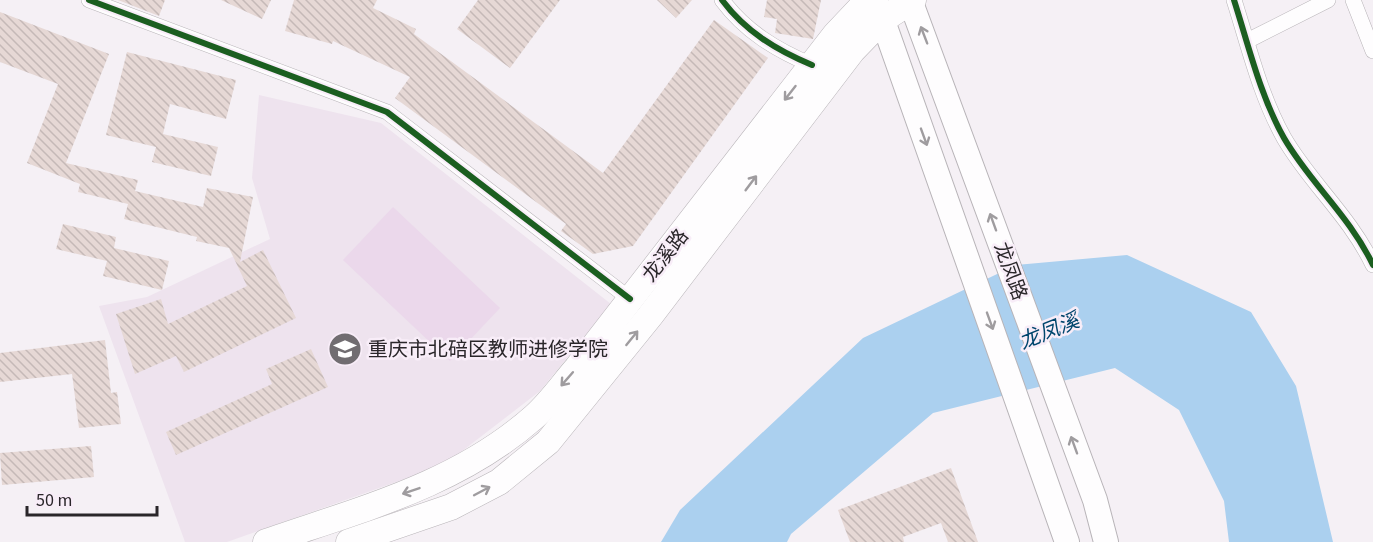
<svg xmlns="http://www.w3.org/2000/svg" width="1373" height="542" viewBox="0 0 1373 542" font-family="'Source Sans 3','Noto Sans SC',sans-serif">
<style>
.built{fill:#eee3ee}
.green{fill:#ebd8eb}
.water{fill:#abd0ef}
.building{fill:url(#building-back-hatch)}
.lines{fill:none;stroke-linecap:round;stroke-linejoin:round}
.minor-casing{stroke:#b8b4b8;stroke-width:16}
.primary-casing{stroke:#b8b4b8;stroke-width:26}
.trunk-casing{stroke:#b8b4b8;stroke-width:27}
.minor{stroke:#fefdfe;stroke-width:15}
.primary{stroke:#fefdfe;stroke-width:24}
.trunk{stroke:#fefdfe;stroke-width:26}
.cycleway-casing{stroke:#f8edf8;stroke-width:10}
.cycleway{stroke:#1b5e20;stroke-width:6}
.oneway{stroke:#9f9c9f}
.labels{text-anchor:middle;stroke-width:5;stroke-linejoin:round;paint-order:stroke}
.street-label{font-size:20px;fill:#2a262a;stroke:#f8edf8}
.poi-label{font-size:20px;fill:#2a262a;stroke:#f8edf8;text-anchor:start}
.water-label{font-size:21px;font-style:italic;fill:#00466d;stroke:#f8edf8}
</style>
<defs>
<pattern id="building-back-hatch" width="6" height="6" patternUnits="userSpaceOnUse" patternTransform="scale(1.5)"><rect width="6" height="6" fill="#e6d8d5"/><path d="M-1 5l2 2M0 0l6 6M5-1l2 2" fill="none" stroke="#c5b9b7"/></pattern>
</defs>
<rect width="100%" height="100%" fill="#f5f0f5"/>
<!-- built -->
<polygon class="built" points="259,95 381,123 611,304 540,391 444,465 227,542 185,542 99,306 147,297 270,239 252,178"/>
<!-- green -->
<polygon class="green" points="393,207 500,308 450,361 343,260"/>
<!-- water -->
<polygon class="water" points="1127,255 1251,312 1296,386 1333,542 1229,542 1224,501 1179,410 1115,368 933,413 791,534 787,542 661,542 680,510 863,338 1016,265"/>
<!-- building -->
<g class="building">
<polygon points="118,0 165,0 159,16"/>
<polygon points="221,0 271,0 262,19"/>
<polygon points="294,0 377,0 373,8 416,29 414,34 603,173 714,20 768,58 633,246 593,254 561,231 566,224 395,98 410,77 333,41 332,44 285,31"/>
<polygon points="478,0 560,0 510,68 457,29"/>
<polygon points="657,0 692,0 676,18"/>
<polygon points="767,0 821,0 813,39 775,33 777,19 764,17"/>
<polygon points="0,12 109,54 66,163 138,180 135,191 203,207 207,188 253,197 240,262 263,250 296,318 184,372 176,356 135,374 116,314 161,299 168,324 247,286 229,248 196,241 197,237 124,219 128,204 78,192 80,184 27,163 58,84 0,62"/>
<polygon points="127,52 236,80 226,119 170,104 163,134 218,147 211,176 152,162 156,147 106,135"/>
<polygon points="63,224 116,237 114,248 169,261 162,290 103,276 107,261 56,249"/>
<polygon points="105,340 111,393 117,392 121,424 79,428 72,374 0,382 0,353"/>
<polygon points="311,349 328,387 176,455 166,432 272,384 266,369"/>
<polygon points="91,446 94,477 2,485 0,453"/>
<polygon points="951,468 978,542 948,542 941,523 903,537 904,542 850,542 838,510"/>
</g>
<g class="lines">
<defs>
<g id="minor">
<polyline points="89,0 387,112 630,299"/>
<path d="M722,0C745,31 776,50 812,65"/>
<path d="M1234,0C1249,47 1260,95 1284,138C1310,183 1349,215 1373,265"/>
<polyline points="1353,0 1373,51"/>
<polyline points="1247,41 1328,0"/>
</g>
<g id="primary">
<polyline points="910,0 1095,500 1106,542"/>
<polyline points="877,4 1067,542"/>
</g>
<g id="trunk">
<path d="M266,542C361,509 457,485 534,417C550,403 563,384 577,368L835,35L868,0"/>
<polyline points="349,542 451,507 499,482 548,442 650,316 852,51 882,20 913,0"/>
</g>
</defs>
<!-- minor casing -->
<use href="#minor" class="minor-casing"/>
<!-- primary casing -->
<use href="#primary" class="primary-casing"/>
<!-- trunk casing -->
<use href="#trunk" class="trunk-casing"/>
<!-- minor -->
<use href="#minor" class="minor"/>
<!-- primary -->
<use href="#primary" class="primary"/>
<!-- trunk -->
<use href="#trunk" class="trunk"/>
<defs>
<g id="cycleway">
<polyline points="89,0 387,112 630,299"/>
<path d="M722,0C745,31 776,50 812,65"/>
<path d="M1234,0C1249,47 1260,95 1284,138C1310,183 1349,215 1373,265"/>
</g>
</defs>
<!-- cycleway casing -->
<use href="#cycleway" class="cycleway-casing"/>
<!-- cycleway -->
<use href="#cycleway" class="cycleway"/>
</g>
<!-- one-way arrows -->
<defs><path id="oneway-shaft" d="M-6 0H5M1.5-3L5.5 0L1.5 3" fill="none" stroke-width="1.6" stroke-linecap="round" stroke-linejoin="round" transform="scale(1.5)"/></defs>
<g class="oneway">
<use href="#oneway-shaft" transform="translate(924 35) rotate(-111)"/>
<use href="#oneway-shaft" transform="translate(790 93) rotate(128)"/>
<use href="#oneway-shaft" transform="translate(924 137) rotate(70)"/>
<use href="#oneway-shaft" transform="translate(751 183) rotate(-53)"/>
<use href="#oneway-shaft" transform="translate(993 222) rotate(-110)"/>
<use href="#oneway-shaft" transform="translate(990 321) rotate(70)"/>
<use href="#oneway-shaft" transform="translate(632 338) rotate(-51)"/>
<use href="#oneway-shaft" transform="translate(567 379) rotate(131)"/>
<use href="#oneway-shaft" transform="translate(1074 445) rotate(-110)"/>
<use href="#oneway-shaft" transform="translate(411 491) rotate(161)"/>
<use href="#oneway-shaft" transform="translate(482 491) rotate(-28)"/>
</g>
<!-- icons -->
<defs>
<symbol id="university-disc" viewBox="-11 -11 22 22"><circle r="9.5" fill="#716d71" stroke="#f8edf8"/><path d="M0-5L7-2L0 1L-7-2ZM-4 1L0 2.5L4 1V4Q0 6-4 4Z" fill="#fff"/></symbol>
</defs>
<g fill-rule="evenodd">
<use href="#university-disc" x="326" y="330" width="38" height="38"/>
</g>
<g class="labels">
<!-- street labels -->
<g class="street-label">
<text transform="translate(665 255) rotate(-52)" y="7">龙溪路</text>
<text transform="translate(1011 271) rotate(70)" y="7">龙凤路</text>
</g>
<!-- poi labels -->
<g class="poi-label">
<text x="368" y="356">重庆市北碚区教师进修学院</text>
</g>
<!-- water labels -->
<g class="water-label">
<text transform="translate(1049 331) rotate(-22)" y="7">龙凤溪</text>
</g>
</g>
<!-- scale -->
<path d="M27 506v9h130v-9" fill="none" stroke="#2a262a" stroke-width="3"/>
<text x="36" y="506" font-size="18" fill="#2a262a" stroke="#f8edf8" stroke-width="4.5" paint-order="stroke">50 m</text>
</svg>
